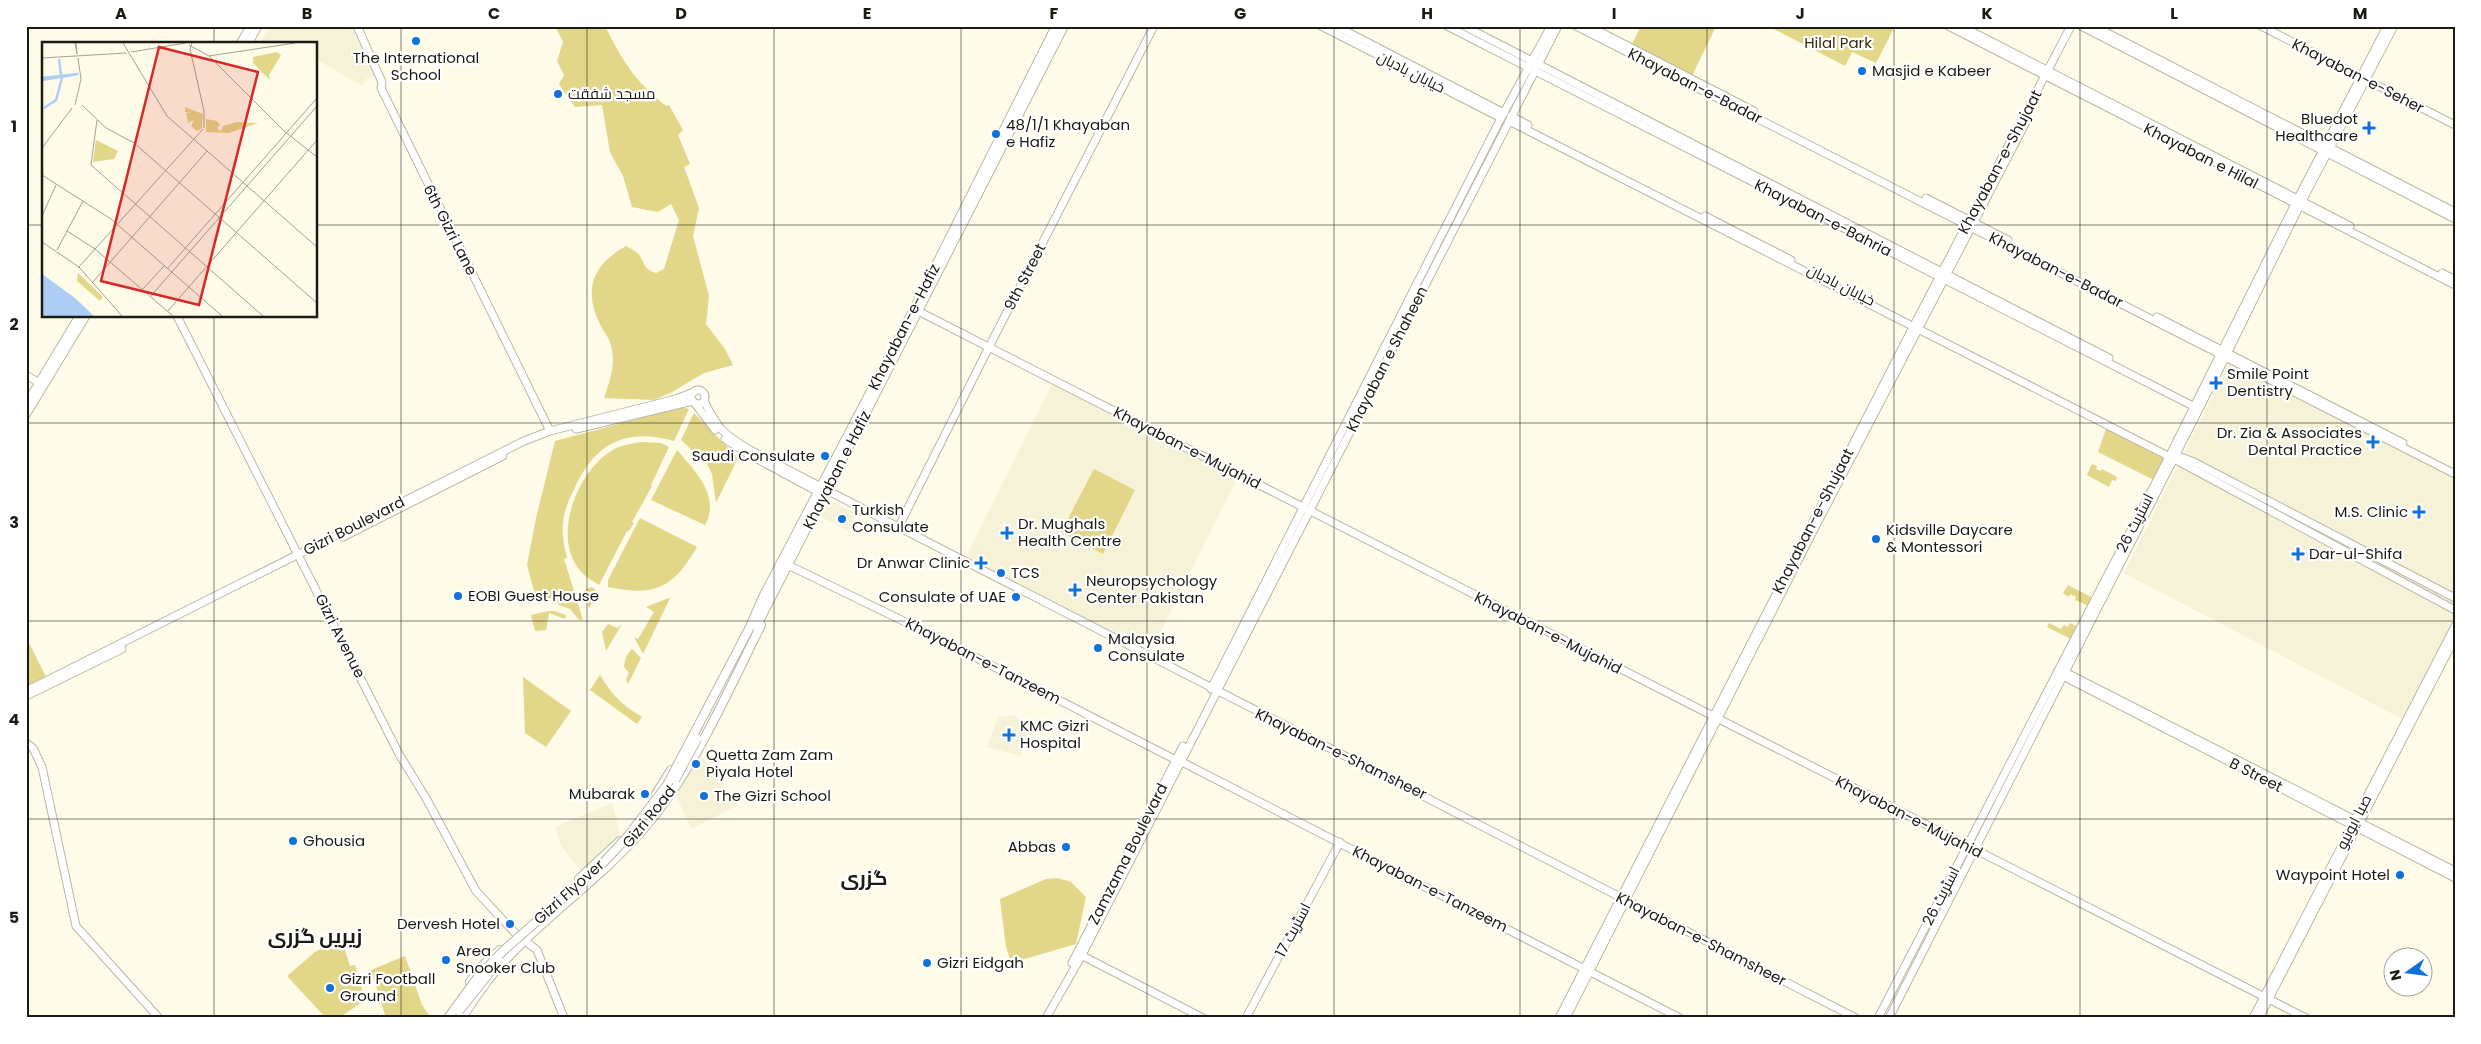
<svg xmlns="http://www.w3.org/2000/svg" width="2481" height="1044" viewBox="0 0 2481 1044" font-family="Poppins,Cairo,sans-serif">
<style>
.built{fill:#f5f2d7}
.green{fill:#e2d689}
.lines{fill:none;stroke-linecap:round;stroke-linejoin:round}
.secondary-casing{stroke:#bab7a5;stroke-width:9}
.primary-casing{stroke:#bab7a5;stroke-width:10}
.secondary{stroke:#fff;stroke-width:7}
.primary{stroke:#fff;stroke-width:8}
.primary-bridge-casing{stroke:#bab7a5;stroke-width:10;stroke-linecap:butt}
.primary-bridge{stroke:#fff;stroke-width:8}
.grid{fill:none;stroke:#1b1a13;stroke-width:1;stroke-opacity:0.55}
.poi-dot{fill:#0f71d9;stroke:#fff;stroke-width:2}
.labels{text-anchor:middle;stroke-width:4.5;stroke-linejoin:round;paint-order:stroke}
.park-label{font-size:15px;fill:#342e07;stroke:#fff}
.poi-label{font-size:15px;fill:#1b1a13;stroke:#fff;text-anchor:start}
.street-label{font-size:15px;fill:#1b1a13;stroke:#fff}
.district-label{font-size:20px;font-weight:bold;fill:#1b1a13;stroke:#fff}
.inset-river{fill:none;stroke:#aecdf5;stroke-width:2.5}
.inset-road{fill:none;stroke:#a3a193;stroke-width:1}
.view{fill:#d62828;fill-opacity:0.15;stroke:#d62828;stroke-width:2.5}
.inset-edge{fill:none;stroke:#1b1a13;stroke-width:2.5}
.neatline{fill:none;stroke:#1b1a13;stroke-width:2}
.grid-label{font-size:16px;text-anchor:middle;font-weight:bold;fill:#1b1a13}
</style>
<rect width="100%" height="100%" fill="#fefbe8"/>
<!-- built -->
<g class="built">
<polygon points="270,26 353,26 377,75 367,78 362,86 316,59 316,44 259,44"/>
<polygon points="2229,363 2455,479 2455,618 2404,720 2124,573"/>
<polygon points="1054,380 1239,475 1149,655 964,561"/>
<polygon points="833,502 856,514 848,531 820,516 826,504"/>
<polygon points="1013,715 1029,724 1021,756 987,747 998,717"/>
<polygon points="696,749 738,805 691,829 673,788"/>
<polygon points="612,803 621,839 584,875 561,846 555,827"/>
</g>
<!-- green -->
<g class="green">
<path d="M555,26H605C623,62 634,80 666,106L669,105L683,130L678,135L690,164L684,167L699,208L693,236L709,296L706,324L725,349L733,365L704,373L672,392L654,400L604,398C610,380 616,365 611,346C610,338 602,330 599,322C583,287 594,264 626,246C631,249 638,252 640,256C646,266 644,269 656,273L664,269L679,220L671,204L658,212L632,207L623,176L610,152L602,105L575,107L559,84L564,75L557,61L563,42Z"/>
<polygon points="1641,26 1716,26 1692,76 1631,46"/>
<polygon points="1773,26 1895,26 1876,63 1852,52 1845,66 1772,28"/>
<path d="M682,407L689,409L674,441C627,428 597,442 576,485C562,513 559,527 567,558L564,559L583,620H579L570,609L559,605L553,597L548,600L534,591L527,565L536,518L555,441Z"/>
<polygon points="694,413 738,458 716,503 712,474 707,464 681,440"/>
<polygon points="2106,429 2166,460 2156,481 2098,452"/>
<path d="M641,442L661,443L669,447L651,485L652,486L632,522L634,523L629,531H627L599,585C590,579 582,575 576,565C554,530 579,471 611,451C620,445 631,444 641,442Z"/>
<path d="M677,450C695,471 721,496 705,525L651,500Z"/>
<polygon points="2092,464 2097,466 2096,469 2101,471 2102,469 2117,477 2116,481 2112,480 2109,487 2087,475"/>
<polygon points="1094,469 1135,490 1103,554 1061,532"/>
<path d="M640,518L697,547C673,588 655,597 608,587V580Z"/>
<polygon points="2068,585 2093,598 2089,606 2075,600 2076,597 2070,594 2069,597 2063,593"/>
<polygon points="592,587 598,592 589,608 584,594 586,589"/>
<polygon points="669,598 670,598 643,654 634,637 638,639 654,612 646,607"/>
<polygon points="548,611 555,611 566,615 565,619 549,613 546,630 535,631 531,615"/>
<polygon points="2049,623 2061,629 2064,625 2068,627 2070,623 2080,628 2073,640 2047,627"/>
<polygon points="608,624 617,628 622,624 606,651 602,632"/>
<polygon points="26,637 46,677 26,688"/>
<path d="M632,649L641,658L628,684L626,679L629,673L624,667C625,659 626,655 632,649Z"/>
<path d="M600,675C612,695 622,705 642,717L637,724L590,690Z"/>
<polygon points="523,677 571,711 546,747 525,733"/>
<polygon points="1058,878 1071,882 1086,897 1076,944 1011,963 1006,947 1000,899 1046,879"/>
<polygon points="341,938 350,966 355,965 365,1000 339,1018 326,1018 287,976 315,952"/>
<polygon points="405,956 422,1005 431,1018 386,1018 371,970"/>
</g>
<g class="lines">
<defs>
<g id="secondary">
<polyline points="357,26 382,82 381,88 550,431"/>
<polyline points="1321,26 1501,118"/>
<polyline points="1336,26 1504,113"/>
<polyline points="1447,26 2197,408"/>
<polyline points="1464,26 2109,358"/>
<polyline points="1576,26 2455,474"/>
<polyline points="1589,26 1754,111"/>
<polyline points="1948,26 2455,285"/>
<polyline points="1961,26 2350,226"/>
<polyline points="2081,26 2455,219"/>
<polyline points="2094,26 2455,212"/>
<polyline points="2261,26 2455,125"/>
<polyline points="240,44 250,26"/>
<polyline points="248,44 258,26"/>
<polyline points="1511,116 1528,125"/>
<polyline points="1509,121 2174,459 2455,610"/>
<polyline points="1926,198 2008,240"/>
<polyline points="1705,216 1791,260"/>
<polyline points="2442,273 2455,280"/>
<polyline points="914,309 2306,1018"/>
<polyline points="177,316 399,754 426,798 476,891 516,934 537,950 564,1018"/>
<polyline points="2157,317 2403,443"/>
<polyline points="26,375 41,384"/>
<circle cx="698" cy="397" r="7"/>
<path d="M704,401C719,430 722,433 750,450C1117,642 1487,828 1856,1018"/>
<polyline points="694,402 715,430"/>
<polyline points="26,404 79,316"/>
<polyline points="26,415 86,316"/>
<polyline points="576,429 693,401"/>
<polyline points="725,439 748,454 822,494"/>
<polyline points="2173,454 2194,462 2455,598"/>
<polyline points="898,528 989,347 1154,26"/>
<polyline points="343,537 503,456"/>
<polyline points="788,565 928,633 1176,760"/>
<polyline points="2061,670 2455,871"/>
<polyline points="2059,674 2455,878"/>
<polyline points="1211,689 1501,118 1551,26"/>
<polyline points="26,691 524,441 550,431 676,399 694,392"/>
<polyline points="26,696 122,649"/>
<polyline points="26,743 33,748 42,767 76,926 159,1018"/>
<polyline points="1180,761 1680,1018"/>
<polyline points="1079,954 1203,1018"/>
<polyline points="1072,963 1183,746"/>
<polyline points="1046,1018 1082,955 1558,26"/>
<polyline points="1246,1018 1340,842"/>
<polyline points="1559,1018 1913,327 2071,26"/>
<polyline points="1566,1018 1808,541 2026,122"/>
<polyline points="1878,1018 2171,453 2295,204 2387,26"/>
<polyline points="1889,1018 2225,358 2302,201 2394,26"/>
<polyline points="2253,1018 2455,626"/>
<polyline points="2259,1018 2455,638"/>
</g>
<g id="primary">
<polyline points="750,627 763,597 914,309 1056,26"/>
<polyline points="755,629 1064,26"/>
<polyline points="656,794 671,770"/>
<polyline points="579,879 620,841"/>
<polyline points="470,982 482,966 500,950"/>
<path d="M462,1018C470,1005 479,992 488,980C532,925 594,885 641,832C693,773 726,695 761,625"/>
</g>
</defs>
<!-- secondary casing -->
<use href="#secondary" class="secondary-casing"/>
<!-- primary casing -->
<use href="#primary" class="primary-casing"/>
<!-- secondary -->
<use href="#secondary" class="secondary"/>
<!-- primary -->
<use href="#primary" class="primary"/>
<defs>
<g id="primary-bridge">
<polyline points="675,780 697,739"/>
<polyline points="459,1011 499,961"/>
<polyline points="448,1018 478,977 503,951 604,862 628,836 667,785 750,627"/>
</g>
</defs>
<!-- primary-bridge casing -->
<use href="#primary-bridge" class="primary-bridge-casing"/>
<!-- primary-bridge -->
<use href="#primary-bridge" class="primary-bridge"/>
</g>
<!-- grid -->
<path class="grid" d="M214,26V44M401,26V1018M587,26V1018M774,26V1018M961,26V1018M1147,26V1018M1334,26V1018M1520,26V1018M1707,26V1018M1894,26V1018M2080,26V1018M2267,26V1018M26,225H44M316,225H2455M214,316V1018M26,423H2455M26,621H2455M26,819H2455"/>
<!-- markers -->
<g class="poi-dot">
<circle cx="416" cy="41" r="5"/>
<circle cx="1862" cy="71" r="5"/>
<circle cx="558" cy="94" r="5"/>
<path d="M2366.5 120.5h5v5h5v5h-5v5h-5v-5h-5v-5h5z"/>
<circle cx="996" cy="134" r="5"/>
<path d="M2213.5 375.5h5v5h5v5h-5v5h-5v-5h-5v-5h5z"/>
<path d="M2370.5 434.5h5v5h5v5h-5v5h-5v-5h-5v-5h5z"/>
<circle cx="825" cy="456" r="5"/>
<path d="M2416.5 504.5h5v5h5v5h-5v5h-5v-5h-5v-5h5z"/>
<circle cx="842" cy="519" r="5"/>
<path d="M1004.5 525.5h5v5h5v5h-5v5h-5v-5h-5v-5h5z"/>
<circle cx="1876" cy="539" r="5"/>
<path d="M2295.5 546.5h5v5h5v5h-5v5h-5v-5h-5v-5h5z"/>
<path d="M978.5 555.5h5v5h5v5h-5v5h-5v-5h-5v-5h5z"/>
<circle cx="1001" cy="573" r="5"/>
<path d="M1072.5 582.5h5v5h5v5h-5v5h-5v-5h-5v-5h5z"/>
<circle cx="458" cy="596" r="5"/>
<circle cx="1016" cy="597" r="5"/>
<circle cx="1098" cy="648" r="5"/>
<path d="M1006.5 727.5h5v5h5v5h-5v5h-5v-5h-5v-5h5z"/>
<circle cx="696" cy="764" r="5"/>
<circle cx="645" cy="794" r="5"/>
<circle cx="704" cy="796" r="5"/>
<circle cx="293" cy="841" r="5"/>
<circle cx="1066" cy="847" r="5"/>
<circle cx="2400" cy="875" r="5"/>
<circle cx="510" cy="924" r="5"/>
<circle cx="446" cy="960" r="5"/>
<circle cx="927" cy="963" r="5"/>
<circle cx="330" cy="988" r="5"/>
</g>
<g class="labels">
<!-- park labels -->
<g class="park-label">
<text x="1838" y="48">Hilal Park</text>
</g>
<!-- poi labels -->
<g class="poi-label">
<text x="416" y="63" text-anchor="middle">The International<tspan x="416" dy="17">School</tspan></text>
<text x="1872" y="76">Masjid e Kabeer</text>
<text x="568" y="99">مسجد شفقت</text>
<text x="2358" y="124" text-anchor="end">Bluedot<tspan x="2358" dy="17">Healthcare</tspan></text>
<text x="1006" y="130">48/1/1 Khayaban<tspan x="1006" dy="17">e Hafiz</tspan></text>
<text x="2227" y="379">Smile Point<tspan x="2227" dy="17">Dentistry</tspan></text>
<text x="2362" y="438" text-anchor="end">Dr. Zia &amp; Associates<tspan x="2362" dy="17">Dental Practice</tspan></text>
<text x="815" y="461" text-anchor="end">Saudi Consulate</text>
<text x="852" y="515">Turkish<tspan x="852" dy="17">Consulate</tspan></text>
<text x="2408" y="517" text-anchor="end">M.S. Clinic</text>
<text x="1018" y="529">Dr. Mughals<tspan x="1018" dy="17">Health Centre</tspan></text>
<text x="1886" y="535">Kidsville Daycare<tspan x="1886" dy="17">&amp; Montessori</tspan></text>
<text x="2309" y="559">Dar-ul-Shifa</text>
<text x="970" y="568" text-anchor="end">Dr Anwar Clinic</text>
<text x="1011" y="578">TCS</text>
<text x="1086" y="586">Neuropsychology<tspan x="1086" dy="17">Center Pakistan</tspan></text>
<text x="468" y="601">EOBI Guest House</text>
<text x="1006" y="602" text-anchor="end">Consulate of UAE</text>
<text x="1108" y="644">Malaysia<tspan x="1108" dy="17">Consulate</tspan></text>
<text x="1020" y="731">KMC Gizri<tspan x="1020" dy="17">Hospital</tspan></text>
<text x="706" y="760">Quetta Zam Zam<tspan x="706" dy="17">Piyala Hotel</tspan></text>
<text x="635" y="799" text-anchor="end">Mubarak</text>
<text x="714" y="801">The Gizri School</text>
<text x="303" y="846">Ghousia</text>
<text x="1056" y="852" text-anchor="end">Abbas</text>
<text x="2390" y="880" text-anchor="end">Waypoint Hotel</text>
<text x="500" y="929" text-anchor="end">Dervesh Hotel</text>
<text x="456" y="956">Area<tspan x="456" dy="17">Snooker Club</tspan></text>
<text x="937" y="968">Gizri Eidgah</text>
<text x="340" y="984">Gizri Football<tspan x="340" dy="17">Ground</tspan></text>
</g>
<!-- street labels -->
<g class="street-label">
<text transform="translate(1411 72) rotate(27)" y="5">خیابان بادبان</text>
<text transform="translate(2358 76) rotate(27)" y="5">Khayaban-e-Seher</text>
<text transform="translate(1695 86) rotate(27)" y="5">Khayaban-e-Badar</text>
<text transform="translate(2201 156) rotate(27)" y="5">Khayaban e Hilal</text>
<text transform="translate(2000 162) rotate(-62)" y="5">Khayaban-e-Shujaat</text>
<text transform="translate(1823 218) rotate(27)" y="5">Khayaban-e-Bahria</text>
<text transform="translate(450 230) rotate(63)" y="5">6th Gizri Lane</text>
<text transform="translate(2056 270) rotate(27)" y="5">Khayaban-e-Badar</text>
<text transform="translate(1025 277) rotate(-63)" y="5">9th Street</text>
<text transform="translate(1841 285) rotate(27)" y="5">خیابان بادبان</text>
<text transform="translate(904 327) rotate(-63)" y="5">Khayaban-e-Hafiz</text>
<text transform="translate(1387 359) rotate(-63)" y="5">Khayaban e Shaheen</text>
<text transform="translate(1187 448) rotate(27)" y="5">Khayaban-e-Mujahid</text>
<text transform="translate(837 470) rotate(-63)" y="5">Khayaban e Hafiz</text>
<text transform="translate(1813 521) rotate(-63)" y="5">Khayaban-e-Shujaat</text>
<text transform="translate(2135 523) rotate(-63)" y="5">اسٹریٹ 26</text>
<text transform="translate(354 526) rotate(-27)" y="5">Gizri Boulevard</text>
<text transform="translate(1548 633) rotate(27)" y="5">Khayaban-e-Mujahid</text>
<text transform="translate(340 636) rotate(63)" y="5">Gizri Avenue</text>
<text transform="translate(983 661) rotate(27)" y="5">Khayaban-e-Tanzeem</text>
<text transform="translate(1341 754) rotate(26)" y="5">Khayaban-e-Shamsheer</text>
<text transform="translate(2256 775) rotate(27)" y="5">B Street</text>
<text transform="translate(649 817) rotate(-51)" y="5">Gizri Road</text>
<text transform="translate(1909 817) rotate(27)" y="5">Khayaban-e-Mujahid</text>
<text transform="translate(2354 822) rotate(-63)" y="5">صبا ایونیو</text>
<text transform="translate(1128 854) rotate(-63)" y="5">Zamzama Boulevard</text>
<text transform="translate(1430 889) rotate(27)" y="5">Khayaban-e-Tanzeem</text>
<text transform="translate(569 892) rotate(-42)" y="5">Gizri Flyover</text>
<text transform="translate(1941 896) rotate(-63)" y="5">اسٹریٹ 26</text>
<text transform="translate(1293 930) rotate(-62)" y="5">اسٹریٹ 17</text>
<text transform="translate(1701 939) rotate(27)" y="5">Khayaban-e-Shamsheer</text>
</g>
<!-- district labels -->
<g class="district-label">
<text x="864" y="885">گزری</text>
<text x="315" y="943">زیریں گزری</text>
</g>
</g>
<!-- overview -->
<g transform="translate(42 42)">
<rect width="275" height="275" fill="#fefbe8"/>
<path d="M235,10L239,13L227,33L228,38L211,21V15ZM143,65L161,72L160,86L155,89L149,84L152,78L146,81L144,71L150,70H143ZM164,77L175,79L178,83L175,86L179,89L181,84L195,80L216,81L187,91L164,90ZM54,98L76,109L72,117L51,120ZM36,231L61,255L58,259L35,239Z" fill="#e2d689"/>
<path d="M0,232L33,256L52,274H0Z" fill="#aecdf5"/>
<path class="inset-river" d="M17,17L19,33M0,36L36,32L0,38M2,66L14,58L20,36"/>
<path class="inset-road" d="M33,1L35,12L34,1M81,1L125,74L275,205M150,1L148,7L162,69V86M147,3L167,14L242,89L275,115M89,10L144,1M167,14L253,1M0,16L84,11M33,63L39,37L36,16M40,63L64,86L92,101L275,261M55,78L49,123L221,274M0,106L30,66M0,133L69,177L180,274M0,174L14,143M177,176L275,64M25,189L53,207L131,274M0,200L37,225L80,274M15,208L41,159M36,226L161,87M125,227L275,56M50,241L165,109M100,248L122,224M108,255L177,176M125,270L275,98"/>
<path class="view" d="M117,5L216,30L157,263L59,239Z"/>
<rect width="275" height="275" class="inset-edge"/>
</g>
<!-- border -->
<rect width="2481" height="1044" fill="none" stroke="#ffffff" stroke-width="55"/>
<!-- north arrow -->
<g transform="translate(2408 972) rotate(256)"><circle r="24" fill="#ffffff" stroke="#a4a3a1"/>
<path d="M0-4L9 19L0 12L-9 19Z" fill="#0f71d9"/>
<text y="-8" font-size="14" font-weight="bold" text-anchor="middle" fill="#1b1a13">N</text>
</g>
<rect x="28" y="28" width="2426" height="988" class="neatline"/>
<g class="grid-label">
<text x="121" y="19">A</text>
<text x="307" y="19">B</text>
<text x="494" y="19">C</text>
<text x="681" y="19">D</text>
<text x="867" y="19">E</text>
<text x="1054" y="19">F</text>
<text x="1240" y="19">G</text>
<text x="1427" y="19">H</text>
<text x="1614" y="19">I</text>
<text x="1800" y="19">J</text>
<text x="1987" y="19">K</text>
<text x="2174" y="19">L</text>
<text x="2360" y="19">M</text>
<text x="14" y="132">1</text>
<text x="14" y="330">2</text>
<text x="14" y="528">3</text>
<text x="14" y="725">4</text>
<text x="14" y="923">5</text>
</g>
</svg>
